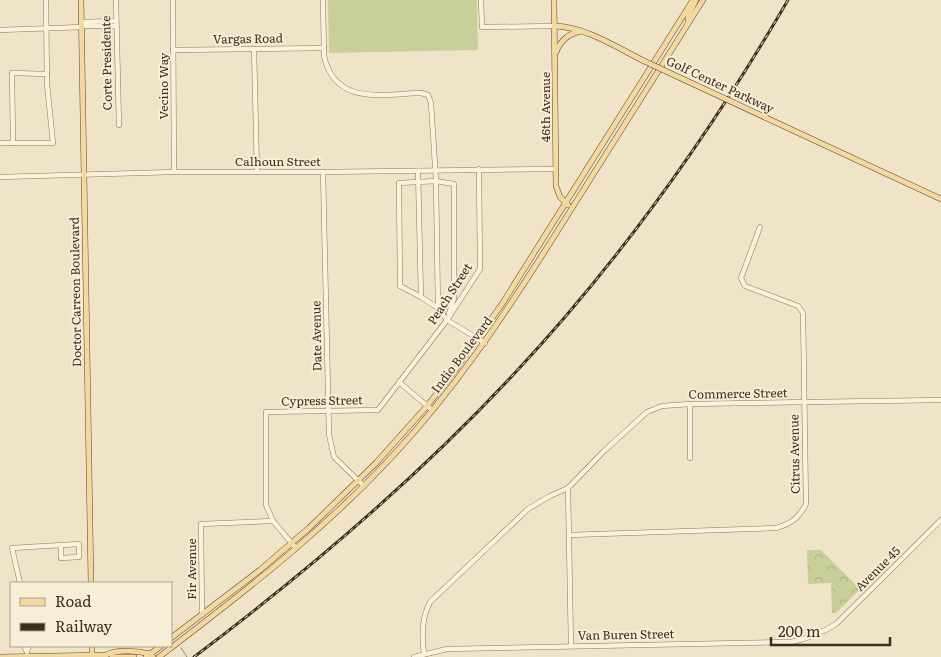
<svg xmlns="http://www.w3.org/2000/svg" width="941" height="657" viewBox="0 0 941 657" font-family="Literata,serif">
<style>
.grass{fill:#c9cf9b}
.forest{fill:url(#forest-crowns)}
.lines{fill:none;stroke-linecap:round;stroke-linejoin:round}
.stream{stroke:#6f938a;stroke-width:1}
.minor-casing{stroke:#8d765c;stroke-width:5.5}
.major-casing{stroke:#5b4430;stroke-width:6}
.minor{stroke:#faf1dc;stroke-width:4.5}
.major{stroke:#f3d9a0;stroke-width:5}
.rail-casing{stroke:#3d2e20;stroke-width:3}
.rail{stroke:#f7eed8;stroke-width:1;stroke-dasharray:4;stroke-linecap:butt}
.major-bridge-casing{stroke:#5b4430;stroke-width:6;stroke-linecap:butt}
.major-bridge{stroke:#f3d9a0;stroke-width:5}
.labels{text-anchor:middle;stroke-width:4;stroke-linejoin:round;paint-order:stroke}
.street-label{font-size:12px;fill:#3d2e20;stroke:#f7eed8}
</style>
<defs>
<pattern id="forest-crowns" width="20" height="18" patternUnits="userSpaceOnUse" patternTransform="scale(1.25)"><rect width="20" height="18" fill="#c9cf9b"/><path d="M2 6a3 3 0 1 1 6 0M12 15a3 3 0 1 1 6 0" fill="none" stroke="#aeb285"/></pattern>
</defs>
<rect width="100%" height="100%" fill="#f0e4c8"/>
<!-- grass -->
<polygon class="grass" points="328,0 477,0 478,50 329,53"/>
<!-- forest -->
<polygon class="forest" points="807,550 821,550 860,589 836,613 832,613 831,583 808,584"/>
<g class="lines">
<!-- stream -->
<polyline class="stream" points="181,648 187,657"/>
<defs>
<g id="minor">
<polyline points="116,0 119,125"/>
<polyline points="173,0 174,172"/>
<path d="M323,0L324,56C335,106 382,94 421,93L428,95L431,103L436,181L438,308"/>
<polyline points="481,0 482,27 555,26"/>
<polyline points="81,22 116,21"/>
<polyline points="81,26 116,26"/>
<polyline points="0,30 82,27"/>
<polyline points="254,49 257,172"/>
<polyline points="173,50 324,48"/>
<polyline points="0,143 53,143 47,84 46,0"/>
<polyline points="13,143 12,73 47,74"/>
<polyline points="418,171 421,297 438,308 447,320 485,343"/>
<polyline points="323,172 329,435 334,457 364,486"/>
<polyline points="0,177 174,172 323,172 556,169"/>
<polyline points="421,297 400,286 399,183 436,181 454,184 454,298 449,314"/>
<polyline points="399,382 432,410"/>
<polyline points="690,458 690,404"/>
<polyline points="568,488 571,646"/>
<path d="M569,535L776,528C792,523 798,519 806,504L803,313L798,306L745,286L741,278L760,227"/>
<polyline points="294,546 273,521 266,505 266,412 378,410 447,320 480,269 479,169"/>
<polyline points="20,583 12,548 79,544 79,557 61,558 61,545"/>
<polyline points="202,614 201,524 273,521"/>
<polyline points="24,646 27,652 29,646"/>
<path d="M424,654C422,635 421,620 430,602L528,509L550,496L568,488L604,451L647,412L662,406L690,404L941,400"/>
<path d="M414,657L447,649L791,642C807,639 822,633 836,624L941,520"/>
</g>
<g id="major">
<polyline points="81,0 91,583"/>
<polyline points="554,0 556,186 560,197 568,205"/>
<polyline points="688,23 688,16 696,0"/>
<path d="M555,26C586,27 616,47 644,61"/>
<path d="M556,52C561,40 568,34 581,31"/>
<polyline points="788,128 941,199"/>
<polyline points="171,638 260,570 309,528 376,463 427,406 455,370 502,304 693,0"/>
<polyline points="92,646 92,655"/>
<path d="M0,657L106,655C117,649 139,651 150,654L153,657"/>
<polyline points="112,657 134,657"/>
<polyline points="146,657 161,646"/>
<path d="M159,657C251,587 339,519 415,431C473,364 520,291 567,216C613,144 658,72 703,0"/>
</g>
</defs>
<!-- minor casing -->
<use href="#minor" class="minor-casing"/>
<!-- major casing -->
<use href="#major" class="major-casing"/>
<!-- minor -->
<use href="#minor" class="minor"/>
<!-- major -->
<use href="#major" class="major"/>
<defs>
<path id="rail" d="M194,657C308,571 416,479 513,375C619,262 710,134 788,0"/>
</defs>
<!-- rail casing -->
<use href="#rail" class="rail-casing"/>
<!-- rail -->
<use href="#rail" class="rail"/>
<defs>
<polyline id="major-bridge" points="644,61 788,128"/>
</defs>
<!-- major-bridge casing -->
<use href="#major-bridge" class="major-bridge-casing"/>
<!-- major-bridge -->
<use href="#major-bridge" class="major-bridge"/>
</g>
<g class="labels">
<!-- street labels -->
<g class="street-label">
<text transform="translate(248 39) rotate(-1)" y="4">Vargas Road</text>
<text transform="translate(107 63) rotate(-91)" y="4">Corte Presidente</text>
<text transform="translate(720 85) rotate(25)" y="4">Golf Center Parkway</text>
<text transform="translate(164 86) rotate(-90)" y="4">Vecino Way</text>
<text transform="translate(546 107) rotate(-90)" y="4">46th Avenue</text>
<text x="278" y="166">Calhoun Street</text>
<text transform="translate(76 292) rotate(-91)" y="4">Doctor Carreon Boulevard</text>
<text transform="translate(450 294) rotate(-57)" y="4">Peach Street</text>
<text transform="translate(317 336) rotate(-91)" y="4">Date Avenue</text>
<text transform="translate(462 355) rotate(-53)" y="4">Indio Boulevard</text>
<text transform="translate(738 394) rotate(-1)" y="4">Commerce Street</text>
<text transform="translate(322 401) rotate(-1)" y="4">Cypress Street</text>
<text transform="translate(795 454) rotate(-91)" y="4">Citrus Avenue</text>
<text transform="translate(192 569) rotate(-90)" y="4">Fir Avenue</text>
<text transform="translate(878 569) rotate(-45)" y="4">Avenue 45</text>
<text transform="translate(626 635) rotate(-1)" y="4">Van Buren Street</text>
</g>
</g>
<!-- legend -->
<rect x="10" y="582" width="162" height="65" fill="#f7eed8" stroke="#ada18e"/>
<rect x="20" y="598" width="25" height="8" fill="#f3d9a0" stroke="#ada18e"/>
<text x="55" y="607" font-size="15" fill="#3d2e20">Road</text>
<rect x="20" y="623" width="25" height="8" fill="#3d2e20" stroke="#ada18e"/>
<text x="55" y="632" font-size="15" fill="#3d2e20">Railway</text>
<!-- scale -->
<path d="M771 637v8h119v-8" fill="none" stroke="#3d2e20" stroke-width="2.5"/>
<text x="778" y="637" font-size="15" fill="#3d2e20" stroke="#f7eed8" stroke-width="4" paint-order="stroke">200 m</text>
</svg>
